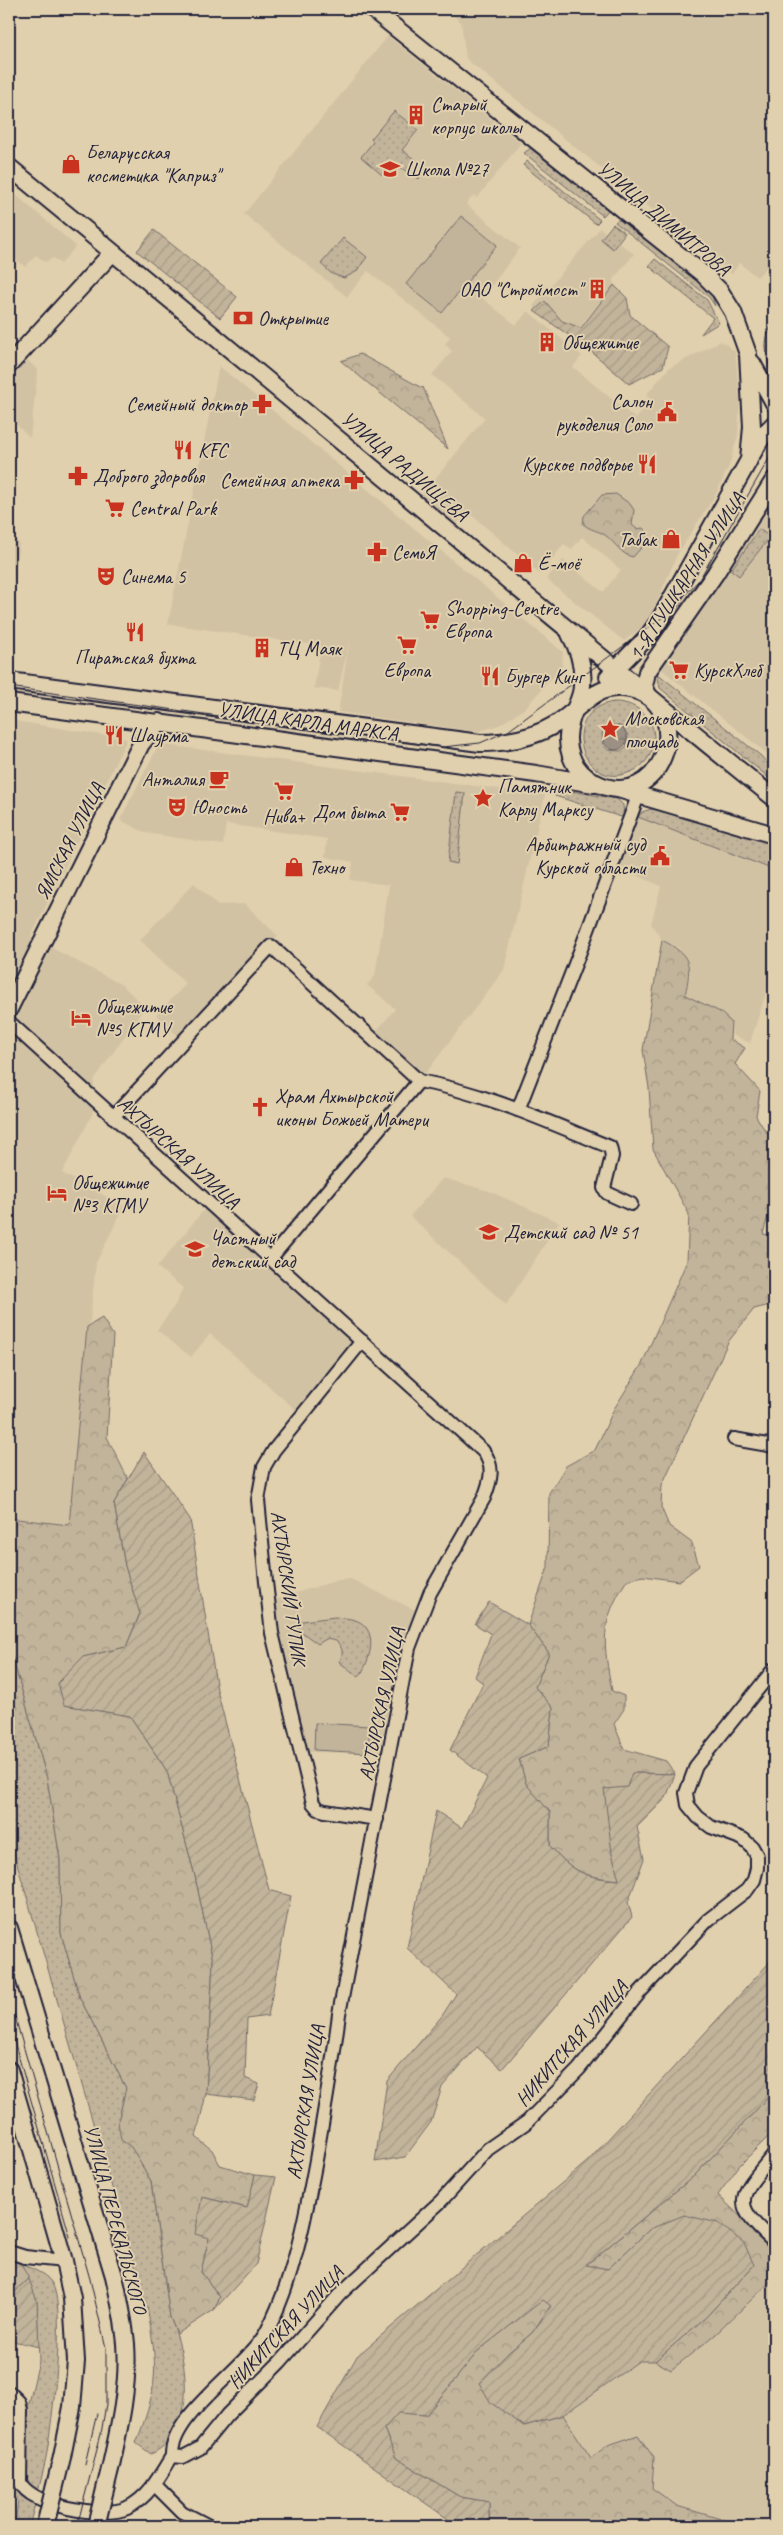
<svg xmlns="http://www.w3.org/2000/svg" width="783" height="2535" viewBox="0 0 783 2535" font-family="Caveat,sans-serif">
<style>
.built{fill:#d2c2a4}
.grass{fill:url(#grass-dots);stroke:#726b6a;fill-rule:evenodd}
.forest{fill:url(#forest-crowns);stroke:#726b6a}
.garden{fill:url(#garden-furrows);stroke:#726b6a}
.pitch{fill:#c2b49a;stroke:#726b6a}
.water{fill:url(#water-ripples);stroke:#6b6466}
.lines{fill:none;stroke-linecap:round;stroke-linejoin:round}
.minor-casing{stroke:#22223b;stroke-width:16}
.major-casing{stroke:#22223b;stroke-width:20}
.minor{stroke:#e1d0ad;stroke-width:12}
.major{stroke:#e1d0ad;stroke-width:16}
.tram{stroke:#22223b;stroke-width:1}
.major-bridge-casing{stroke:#22223b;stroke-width:20;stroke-linecap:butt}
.major-bridge{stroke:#e1d0ad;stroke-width:16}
.labels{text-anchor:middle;stroke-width:4;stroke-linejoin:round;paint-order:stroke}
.poi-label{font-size:20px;fill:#22223b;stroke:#e1d0ad;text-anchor:start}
.street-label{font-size:20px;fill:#22223b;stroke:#e1d0ad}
</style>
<defs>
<pattern id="grass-dots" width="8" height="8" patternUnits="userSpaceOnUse" patternTransform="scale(1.25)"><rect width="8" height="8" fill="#c2b49a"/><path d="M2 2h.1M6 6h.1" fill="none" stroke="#a69a86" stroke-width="1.8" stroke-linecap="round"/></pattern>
<pattern id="forest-crowns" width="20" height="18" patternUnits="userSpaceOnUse" patternTransform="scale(1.25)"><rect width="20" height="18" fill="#c2b49a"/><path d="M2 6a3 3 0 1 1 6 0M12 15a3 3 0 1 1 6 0" fill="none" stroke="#a69a86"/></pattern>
<pattern id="garden-furrows" width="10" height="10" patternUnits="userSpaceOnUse" patternTransform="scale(1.25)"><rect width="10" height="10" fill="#c2b49a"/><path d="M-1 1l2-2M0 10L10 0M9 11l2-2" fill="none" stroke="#a69a86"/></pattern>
<pattern id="water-ripples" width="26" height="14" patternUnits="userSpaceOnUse" patternTransform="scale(1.25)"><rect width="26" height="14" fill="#9b9083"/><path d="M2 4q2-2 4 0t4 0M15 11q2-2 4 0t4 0" fill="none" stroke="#7e756c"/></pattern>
</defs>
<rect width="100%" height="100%" fill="#e1d0ad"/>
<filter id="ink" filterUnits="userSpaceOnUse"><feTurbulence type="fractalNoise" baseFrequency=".02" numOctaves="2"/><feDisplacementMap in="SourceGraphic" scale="10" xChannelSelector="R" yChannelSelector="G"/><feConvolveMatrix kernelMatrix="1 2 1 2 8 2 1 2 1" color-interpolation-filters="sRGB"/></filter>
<g filter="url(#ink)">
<!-- built -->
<g class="built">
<polygon points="445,9 774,9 774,260 757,277 739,263 732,274 466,59 461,22"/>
<polygon points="388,36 521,143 477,198 474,195 466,204 520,248 482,298 516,325 528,311 582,356 573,367 636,419 651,400 646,395 669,368 721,341 735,351 740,398 738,435 729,466 716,494 677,555 648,623 624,641 546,579 563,560 603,592 621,570 582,537 571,550 564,544 540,574 467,511 455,526 420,497 485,418 432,375 452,351 445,344 450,337 368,271 347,297 244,214"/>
<polygon points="9,189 76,246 61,264 53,258 45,262 36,255 25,267 9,254"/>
<polygon points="600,228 634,254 613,280 614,285 572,337 533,306"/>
<polygon points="25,358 38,370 30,438 9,417 9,375"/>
<polygon points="219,366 563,652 562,667 524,709 499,725 477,732 338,712 350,638 338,691 314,688 321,646 168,624"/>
<polygon points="774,491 774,742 766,753 655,664"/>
<polygon points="9,535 19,543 9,623"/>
<polygon points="9,720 127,739 31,937 122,985 145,1007 94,1080 93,1113 62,1173 124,1206 96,1263 69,1525 9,1518"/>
<polygon points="159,744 545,795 504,970 422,1078 373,1035 395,1009 367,985 375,976 389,885 350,880 353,862 325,857 327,839 226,824 223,845 146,833 120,820"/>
<polygon points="636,814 774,845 774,968 750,1043 732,1035 731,1022 685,995 690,975 679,948 662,940 651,924 661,886 618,867"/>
<polygon points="194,883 218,905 245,904 278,936 181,1039 156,1015 186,984 140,940"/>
<polygon points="443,1178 489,1191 559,1222 506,1305 410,1216"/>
<polygon points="207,1206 266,1264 355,1343 298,1412 210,1334 191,1357 157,1330 175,1305 183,1288 157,1267"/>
<polygon points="351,1579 417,1611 385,1753 303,1752 281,1655 273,1600 338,1580"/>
<polygon points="774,2278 774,2526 724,2526 724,2520 677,2506 651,2488 654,2458 608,2445 591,2458 563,2415 639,2361 655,2361 671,2370 715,2335"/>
</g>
<!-- grass -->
<g class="grass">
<polygon points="394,111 418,130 402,150 422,165 419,179 401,168 382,175 361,157 373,142 371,139"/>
<polygon points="531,148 609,209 603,216 524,153"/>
<polygon points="527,161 600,220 596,224 523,165"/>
<polygon points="618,220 624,221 704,285 712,295 715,306 709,297 615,222"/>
<polygon points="613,224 625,233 613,249 601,239"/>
<polygon points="343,238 367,257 356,272 344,278 332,274 321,264"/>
<polygon points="655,259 707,300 719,323 701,334 713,318 649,266"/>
<polygon points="759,529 770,537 739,576 731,570"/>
<polygon points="657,673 761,756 774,771 774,782 660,688"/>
<path d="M613,702C639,701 661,723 652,750C648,761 640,769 628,773C581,790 558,712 613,702ZM611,725L621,726L628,735L626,747L620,751L608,750L603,745L602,733Z"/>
<polygon points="554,788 617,799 623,805 624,815 621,817 555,796 552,793"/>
<polygon points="456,792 465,793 457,864 448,862"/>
<polygon points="651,809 695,818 774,841 774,870 638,817 642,812"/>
<path d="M335,1617C342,1618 351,1618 358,1621C380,1632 369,1663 359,1677L339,1662C344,1654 343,1647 336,1641L326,1639L318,1644L303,1633L297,1636L294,1629L302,1621Z"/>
<path d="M9,1645L47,1778L60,1859L61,1933L80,1998L126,2088L118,2122L151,2181L170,2317C187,2357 200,2431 151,2454L136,2443C159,2385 158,2368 147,2307L9,1836Z"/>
<path d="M21,2264C31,2269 44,2272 51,2282C68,2305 51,2432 45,2463C40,2484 35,2505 29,2526H9L16,2517L18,2500L9,2494V2448L27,2412L39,2361L37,2301Z"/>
</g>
<!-- forest -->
<g class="forest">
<polygon points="360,354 422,388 423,387 448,449 341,361"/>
<path d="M616,494L630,504L634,510L632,525L637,529L643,528L648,533V540L633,557C621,555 615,542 605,535C597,530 592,531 583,524L584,516L602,495Z"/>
<path d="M662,940C691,955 692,964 685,995L720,1012L731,1022L730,1039L745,1048L735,1064L760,1091L756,1116L766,1132L774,1136L772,1153L774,1155V1194L763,1234L774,1236V1304L754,1309L728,1342L662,1485L661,1507L669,1526L692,1543L699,1566L679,1581L643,1576L627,1580C599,1623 603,1643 612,1691L624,1696V1709L614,1724L624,1749L666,1761L675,1774L633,1773L610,1830L612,1853L620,1880C585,1877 574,1873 550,1846V1812L526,1785L519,1759L549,1746L553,1708L535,1687L549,1653L528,1625L548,1567L549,1493L566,1466L595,1450L614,1409L642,1364L687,1261L689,1214L653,1149L649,1088L643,1050Z"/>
<polygon points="102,1318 113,1335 107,1437 128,1479 114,1503 125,1566 140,1613 126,1647 83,1657 65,1705 130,1716 167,1771 195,1876 213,1961 206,2094 196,2137 212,2150 220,2165 255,2175 248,2208 202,2197 209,2238 201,2272 220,2297 214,2310 177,2334 170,2317 151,2181 131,2147 121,2140 118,2122 126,2088 80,1998 61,1933 60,1859 47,1778 9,1645 9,1518 69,1525 87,1327"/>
<polygon points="774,2091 774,2131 739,2166 718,2195 774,2249 774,2278 715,2335 671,2370 655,2361 706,2317 754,2265 650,2229 608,2269 585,2266 694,2176"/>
<polygon points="9,2259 21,2264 29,2279 14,2293 9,2291"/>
<polygon points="543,2299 551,2305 532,2333 508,2353 524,2426 563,2415 591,2458 608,2445 638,2435 654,2458 652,2488 677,2506 724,2520 724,2526 489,2526 489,2502 460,2497 396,2458 384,2429 398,2412 426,2415 479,2350"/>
</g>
<!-- garden -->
<g class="garden">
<polygon points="154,230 237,297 220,318 137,251"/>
<polygon points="614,285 627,298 630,315 668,347 663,367 629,384 587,348 534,311 545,301 562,321 581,328"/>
<polygon points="144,1452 190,1519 217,1690 269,1890 291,1896 268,2016 247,2019 245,2078 259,2084 254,2100 206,2094 213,1961 195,1876 167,1771 130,1716 64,1705 58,1683 83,1657 126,1647 140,1614 125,1566 114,1503"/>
<path d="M489,1602L528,1625L549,1653L535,1687L553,1708L549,1746L519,1759L526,1784L550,1812V1846C573,1872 585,1878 619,1880L612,1853L604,1789L627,1787L632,1773L675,1774L666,1798L637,1827L644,1859L628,1902L632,1917L502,2069L477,2047L442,2087L431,2122L405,2157L375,2162L387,2081L442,2016L456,1994L407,1948L436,1811L462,1828L487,1778L450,1750L483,1683L475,1677L491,1634L475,1624Z"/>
<polygon points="774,1952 774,2091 694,2176 586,2265 608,2269 650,2229 684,2215 718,2223 744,2243 754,2265 706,2317 655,2361 639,2361 563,2415 524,2426 491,2403 479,2383 508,2353 532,2333 551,2306 543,2300 479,2350 426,2415 398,2413 384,2429 396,2458 460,2497 489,2502 489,2526 458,2526 317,2427 357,2356 588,2161 768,1964"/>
<polygon points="255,2175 276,2177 256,2264 214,2310 220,2297 201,2272 209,2238 195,2234 202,2197 247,2208"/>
<polygon points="29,2279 37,2301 39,2347 9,2340 9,2291 14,2293"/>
</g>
<!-- pitch -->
<g class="pitch">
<polygon points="461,216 497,245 442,313 406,284"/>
<polygon points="315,1723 370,1726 368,1753 314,1750"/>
</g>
<!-- water -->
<circle class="water" cx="615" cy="738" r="12"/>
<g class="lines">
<defs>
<g id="minor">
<path d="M9,1022L483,1451C495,1467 491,1480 484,1498L430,1593L409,1648L339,2014C333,2063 324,2112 316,2160C305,2218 294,2279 267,2331C247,2368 170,2415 172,2456"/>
<polyline points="518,1110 579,954 638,796"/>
<polyline points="113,1117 271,946 419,1081"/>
<path d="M270,1259L419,1081C485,1093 548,1122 610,1147L612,1156L604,1188L607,1193L631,1204"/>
<polyline points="362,1341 274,1450 264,1467 258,1500 266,1582 272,1633 313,1803 318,1809 325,1811 377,1819"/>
<polyline points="734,1439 774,1446"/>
<path d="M774,2154C739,2197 729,2202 774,2242"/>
<polyline points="9,2252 25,2257 64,2261"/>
<path d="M9,2392L19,2402L21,2410L20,2482C30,2506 104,2519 127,2508C149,2497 160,2476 172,2456"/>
<polyline points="172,2456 183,2457 200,2448 227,2415 280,2362 341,2293 440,2202 488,2149 527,2122 579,2069 640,1992 708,1920 747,1890 754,1880 757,1868 757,1856 752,1847 743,1839 711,1827 698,1817 688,1805 686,1793 696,1766 774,1669"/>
<polyline points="155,2485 182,2512 209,2526"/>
</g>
<g id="major">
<polyline points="372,9 703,274 720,291 733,312 748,354 752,427 749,460 659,621 648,636 608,677"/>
<path d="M9,167C265,376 517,591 774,798"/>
<polyline points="752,363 774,403"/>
<polyline points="9,365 112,253"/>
<polyline points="751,456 764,434 774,424"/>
<path d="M9,681L480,743C506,743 533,738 556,724C583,708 596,679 634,690C698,709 661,817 594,782C571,770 563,744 571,720C574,708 582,699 582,685C584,667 579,650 570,634"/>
<polyline points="649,697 644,686 647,672 715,574 774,480"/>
<polyline points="9,703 536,774 594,784"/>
<polyline points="618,789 774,835"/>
<polyline points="9,1009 141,744 159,722"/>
<path d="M9,1928L114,2276C119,2298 124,2321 126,2344C129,2385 120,2425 111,2465"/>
<polyline points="9,2070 64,2261 72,2298 76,2361 72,2407 62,2457"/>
</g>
</defs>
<!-- minor casing -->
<use href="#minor" class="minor-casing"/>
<!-- major casing -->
<use href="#major" class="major-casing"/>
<!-- minor -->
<use href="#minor" class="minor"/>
<!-- major -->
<use href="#major" class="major"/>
<!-- tram -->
<g class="tram">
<path d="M774,321C759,342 769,363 774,386"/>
<polyline points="9,687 443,747 480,743 508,731 667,614 699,580 774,450"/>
<polyline points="9,1996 90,2279 106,2348 106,2404 101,2434 77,2526"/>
<polyline points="9,2023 70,2237"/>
<polyline points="85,2464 97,2413"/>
</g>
<defs>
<g id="major-bridge">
<polyline points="45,2526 62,2457"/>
<polyline points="96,2526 111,2465"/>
</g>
</defs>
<!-- major-bridge casing -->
<use href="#major-bridge" class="major-bridge-casing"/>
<!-- major-bridge -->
<use href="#major-bridge" class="major-bridge"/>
</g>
</g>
<!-- icons -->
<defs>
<symbol id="building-bare" viewBox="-9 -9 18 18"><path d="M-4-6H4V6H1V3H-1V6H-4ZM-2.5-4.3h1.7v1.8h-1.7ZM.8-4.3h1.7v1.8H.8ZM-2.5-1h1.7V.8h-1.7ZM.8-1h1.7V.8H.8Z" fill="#c8321e" stroke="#e1d0ad" stroke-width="2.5" paint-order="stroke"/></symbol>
<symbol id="shop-bare" viewBox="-9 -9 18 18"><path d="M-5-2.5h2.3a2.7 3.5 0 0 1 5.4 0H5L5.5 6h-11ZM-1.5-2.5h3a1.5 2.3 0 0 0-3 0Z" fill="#c8321e" stroke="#e1d0ad" stroke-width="2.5" paint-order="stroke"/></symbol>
<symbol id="school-bare" viewBox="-9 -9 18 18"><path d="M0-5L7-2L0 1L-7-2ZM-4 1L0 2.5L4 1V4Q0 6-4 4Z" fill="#c8321e" stroke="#e1d0ad" stroke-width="2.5" paint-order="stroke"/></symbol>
<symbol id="bank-bare" viewBox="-9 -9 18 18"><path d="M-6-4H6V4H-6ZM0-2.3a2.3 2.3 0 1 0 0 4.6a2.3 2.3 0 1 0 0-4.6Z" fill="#c8321e" stroke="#e1d0ad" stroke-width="2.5" paint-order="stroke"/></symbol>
<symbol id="pharmacy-bare" viewBox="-9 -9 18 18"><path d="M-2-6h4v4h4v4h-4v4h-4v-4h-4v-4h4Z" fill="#c8321e" stroke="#e1d0ad" stroke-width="2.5" paint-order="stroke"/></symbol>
<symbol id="civic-bare" viewBox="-9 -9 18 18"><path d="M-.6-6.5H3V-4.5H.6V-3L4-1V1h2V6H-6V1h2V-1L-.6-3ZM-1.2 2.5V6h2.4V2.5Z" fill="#c8321e" stroke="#e1d0ad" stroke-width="2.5" paint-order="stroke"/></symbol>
<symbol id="restaurant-bare" viewBox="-9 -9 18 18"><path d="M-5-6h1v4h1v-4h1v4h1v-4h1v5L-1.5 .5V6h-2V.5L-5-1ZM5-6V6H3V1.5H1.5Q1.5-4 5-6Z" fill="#c8321e" stroke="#e1d0ad" stroke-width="2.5" paint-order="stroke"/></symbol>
<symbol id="supermarket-bare" viewBox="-9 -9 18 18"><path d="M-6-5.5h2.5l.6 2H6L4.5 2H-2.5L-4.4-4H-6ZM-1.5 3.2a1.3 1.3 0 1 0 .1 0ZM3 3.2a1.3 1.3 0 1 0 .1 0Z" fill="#c8321e" stroke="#e1d0ad" stroke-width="2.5" paint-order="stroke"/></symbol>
<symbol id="theatre-bare" viewBox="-9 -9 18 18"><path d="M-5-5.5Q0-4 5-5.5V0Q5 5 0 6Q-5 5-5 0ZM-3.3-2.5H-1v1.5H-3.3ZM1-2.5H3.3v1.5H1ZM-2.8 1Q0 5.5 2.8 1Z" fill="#c8321e" stroke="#e1d0ad" stroke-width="2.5" paint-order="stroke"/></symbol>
<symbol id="sight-bare" viewBox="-9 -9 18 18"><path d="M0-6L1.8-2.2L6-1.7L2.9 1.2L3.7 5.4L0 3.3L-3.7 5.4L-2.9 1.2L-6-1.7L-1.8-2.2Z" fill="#c8321e" stroke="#e1d0ad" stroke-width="2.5" paint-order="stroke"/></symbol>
<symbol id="cafe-bare" viewBox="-9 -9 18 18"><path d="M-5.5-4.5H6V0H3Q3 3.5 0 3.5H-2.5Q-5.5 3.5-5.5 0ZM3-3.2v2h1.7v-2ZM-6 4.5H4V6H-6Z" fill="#c8321e" stroke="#e1d0ad" stroke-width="2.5" paint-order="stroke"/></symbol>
<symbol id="hotel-bare" viewBox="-9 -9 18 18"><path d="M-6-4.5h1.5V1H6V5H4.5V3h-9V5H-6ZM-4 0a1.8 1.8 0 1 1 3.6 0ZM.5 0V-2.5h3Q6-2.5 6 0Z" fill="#c8321e" stroke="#e1d0ad" stroke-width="2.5" paint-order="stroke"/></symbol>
<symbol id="church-bare" viewBox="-9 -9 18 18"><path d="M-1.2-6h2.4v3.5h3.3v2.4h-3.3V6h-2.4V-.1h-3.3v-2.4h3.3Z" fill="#c8321e" stroke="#e1d0ad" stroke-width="2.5" paint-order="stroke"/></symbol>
</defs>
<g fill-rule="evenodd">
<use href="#building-bare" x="402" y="101" width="28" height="28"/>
<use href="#shop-bare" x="57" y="150" width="28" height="28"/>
<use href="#school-bare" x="376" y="155" width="28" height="28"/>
<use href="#building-bare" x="583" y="275" width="28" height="28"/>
<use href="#bank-bare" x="229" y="304" width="28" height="28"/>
<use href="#building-bare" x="533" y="328" width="28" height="28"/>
<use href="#pharmacy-bare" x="248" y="390" width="28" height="28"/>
<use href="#civic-bare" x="653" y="398" width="28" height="28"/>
<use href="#restaurant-bare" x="169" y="436" width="28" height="28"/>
<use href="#restaurant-bare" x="633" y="450" width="28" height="28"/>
<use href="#pharmacy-bare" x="64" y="462" width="28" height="28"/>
<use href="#pharmacy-bare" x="340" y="466" width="28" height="28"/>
<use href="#supermarket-bare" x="101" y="494" width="28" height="28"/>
<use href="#shop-bare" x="657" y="525" width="28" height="28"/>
<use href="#pharmacy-bare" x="363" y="538" width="28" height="28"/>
<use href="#shop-bare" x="509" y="549" width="28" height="28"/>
<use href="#theatre-bare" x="92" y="562" width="28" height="28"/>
<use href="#supermarket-bare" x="416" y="606" width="28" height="28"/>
<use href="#restaurant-bare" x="121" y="618" width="28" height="28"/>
<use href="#supermarket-bare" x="393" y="631" width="28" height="28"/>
<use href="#building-bare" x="248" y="634" width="28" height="28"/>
<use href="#supermarket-bare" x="665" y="656" width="28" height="28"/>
<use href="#restaurant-bare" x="476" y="662" width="28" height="28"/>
<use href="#sight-bare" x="596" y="715" width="28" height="28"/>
<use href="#restaurant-bare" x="100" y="721" width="28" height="28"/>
<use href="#cafe-bare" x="205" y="765" width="28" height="28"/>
<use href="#supermarket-bare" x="270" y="777" width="28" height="28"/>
<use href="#sight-bare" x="469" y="784" width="28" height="28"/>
<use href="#theatre-bare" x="163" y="793" width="28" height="28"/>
<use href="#supermarket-bare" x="386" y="798" width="28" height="28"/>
<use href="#civic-bare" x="646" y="842" width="28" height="28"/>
<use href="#shop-bare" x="280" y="853" width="28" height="28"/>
<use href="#hotel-bare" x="67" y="1004" width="28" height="28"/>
<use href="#church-bare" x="246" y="1093" width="28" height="28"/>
<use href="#hotel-bare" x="43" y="1179" width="28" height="28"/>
<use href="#school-bare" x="475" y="1218" width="28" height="28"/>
<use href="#school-bare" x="181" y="1235" width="28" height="28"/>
</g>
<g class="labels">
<!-- poi labels -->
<g class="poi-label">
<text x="431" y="111">Старый<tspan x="431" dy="23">корпус школы</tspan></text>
<text x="86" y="159">Беларусская<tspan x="86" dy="23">косметика "Каприз"</tspan></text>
<text x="405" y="176">Школа №27</text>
<text x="582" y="296" text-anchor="end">ОАО "Строймост"</text>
<text x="258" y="325">Открытие</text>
<text x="562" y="349">Общежитие</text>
<text x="652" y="408" text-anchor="end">Салон<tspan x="652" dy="23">рукоделия Соло</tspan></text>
<text x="247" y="411" text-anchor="end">Семейный доктор</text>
<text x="198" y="457">KFC</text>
<text x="632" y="471" text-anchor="end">Курское подворье</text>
<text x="93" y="483">Доброго здоровья</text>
<text x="339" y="487" text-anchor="end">Семейная аптека</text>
<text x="130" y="515">Central Park</text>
<text x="656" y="546" text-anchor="end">Табак</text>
<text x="392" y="559">СемьЯ</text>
<text x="538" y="570">Ё-моё</text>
<text x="121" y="583">Синема 5</text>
<text x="445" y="615">Shopping-Centre<tspan x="445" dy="23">Европа</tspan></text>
<text x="277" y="655">ТЦ Маяк</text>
<text x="135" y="664" text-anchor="middle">Пиратская бухта</text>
<text x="407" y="677" text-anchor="middle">Европа</text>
<text x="694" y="677">КурскХлеб</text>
<text x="505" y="683">Бургер Кинг</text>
<text x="625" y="725">Московская<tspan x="625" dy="23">площадь</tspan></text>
<text x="129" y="742">Шаурма</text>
<text x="204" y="786" text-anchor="end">Анталия</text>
<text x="498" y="793">Памятник<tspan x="498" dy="23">Карлу Марксу</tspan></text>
<text x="192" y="814">Юность</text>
<text x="385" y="819" text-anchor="end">Дом быта</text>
<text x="284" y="823" text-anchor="middle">Нива+</text>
<text x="645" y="851" text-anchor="end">Арбитражный суд<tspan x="645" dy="23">Курской области</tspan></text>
<text x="309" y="874">Техно</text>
<text x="96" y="1013">Общежитие<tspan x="96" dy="23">№5 КГМУ</tspan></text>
<text x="275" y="1103">Храм Ахтырской<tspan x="275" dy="23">иконы Божьей Матери</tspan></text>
<text x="72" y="1189">Общежитие<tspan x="72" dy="23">№3 КГМУ</tspan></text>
<text x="504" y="1239">Детский сад № 51</text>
<text x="210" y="1245">Частный<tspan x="210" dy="23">детский сад</tspan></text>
</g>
<!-- street labels -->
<g class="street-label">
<text transform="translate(664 218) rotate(40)" y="7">УЛИЦА ДИМИТРОВА</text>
<text transform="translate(405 466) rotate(40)" y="7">УЛИЦА РАДИЩЕВА</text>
<text transform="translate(686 576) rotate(-57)" y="7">1-Я ПУШКАРНАЯ УЛИЦА</text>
<text transform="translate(308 721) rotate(8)" y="7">УЛИЦА КАРЛА МАРКСА</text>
<text transform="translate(69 841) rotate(-63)" y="7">ЯМСКАЯ УЛИЦА</text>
<text transform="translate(179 1152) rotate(42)" y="7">АХТЫРСКАЯ УЛИЦА</text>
<text transform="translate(289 1588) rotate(82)" y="7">АХТЫРСКИЙ ТУПИК</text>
<text transform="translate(381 1704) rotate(-78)" y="7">АХТЫРСКАЯ УЛИЦА</text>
<text transform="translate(571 2043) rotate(-49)" y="7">НИКИТСКАЯ УЛИЦА</text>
<text transform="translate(305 2102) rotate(-81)" y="7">АХТЫРСКАЯ УЛИЦА</text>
<text transform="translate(116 2219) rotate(75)" y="7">УЛИЦА ПЕРЕКАЛЬСКОГО</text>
<text transform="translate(285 2327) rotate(-47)" y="7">НИКИТСКАЯ УЛИЦА</text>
</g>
</g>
<!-- margin -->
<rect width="783" height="2535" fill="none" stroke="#e1d0ad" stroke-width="30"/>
<rect x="15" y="15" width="753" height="2505" fill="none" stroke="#22223b" stroke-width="2" filter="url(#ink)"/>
</svg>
